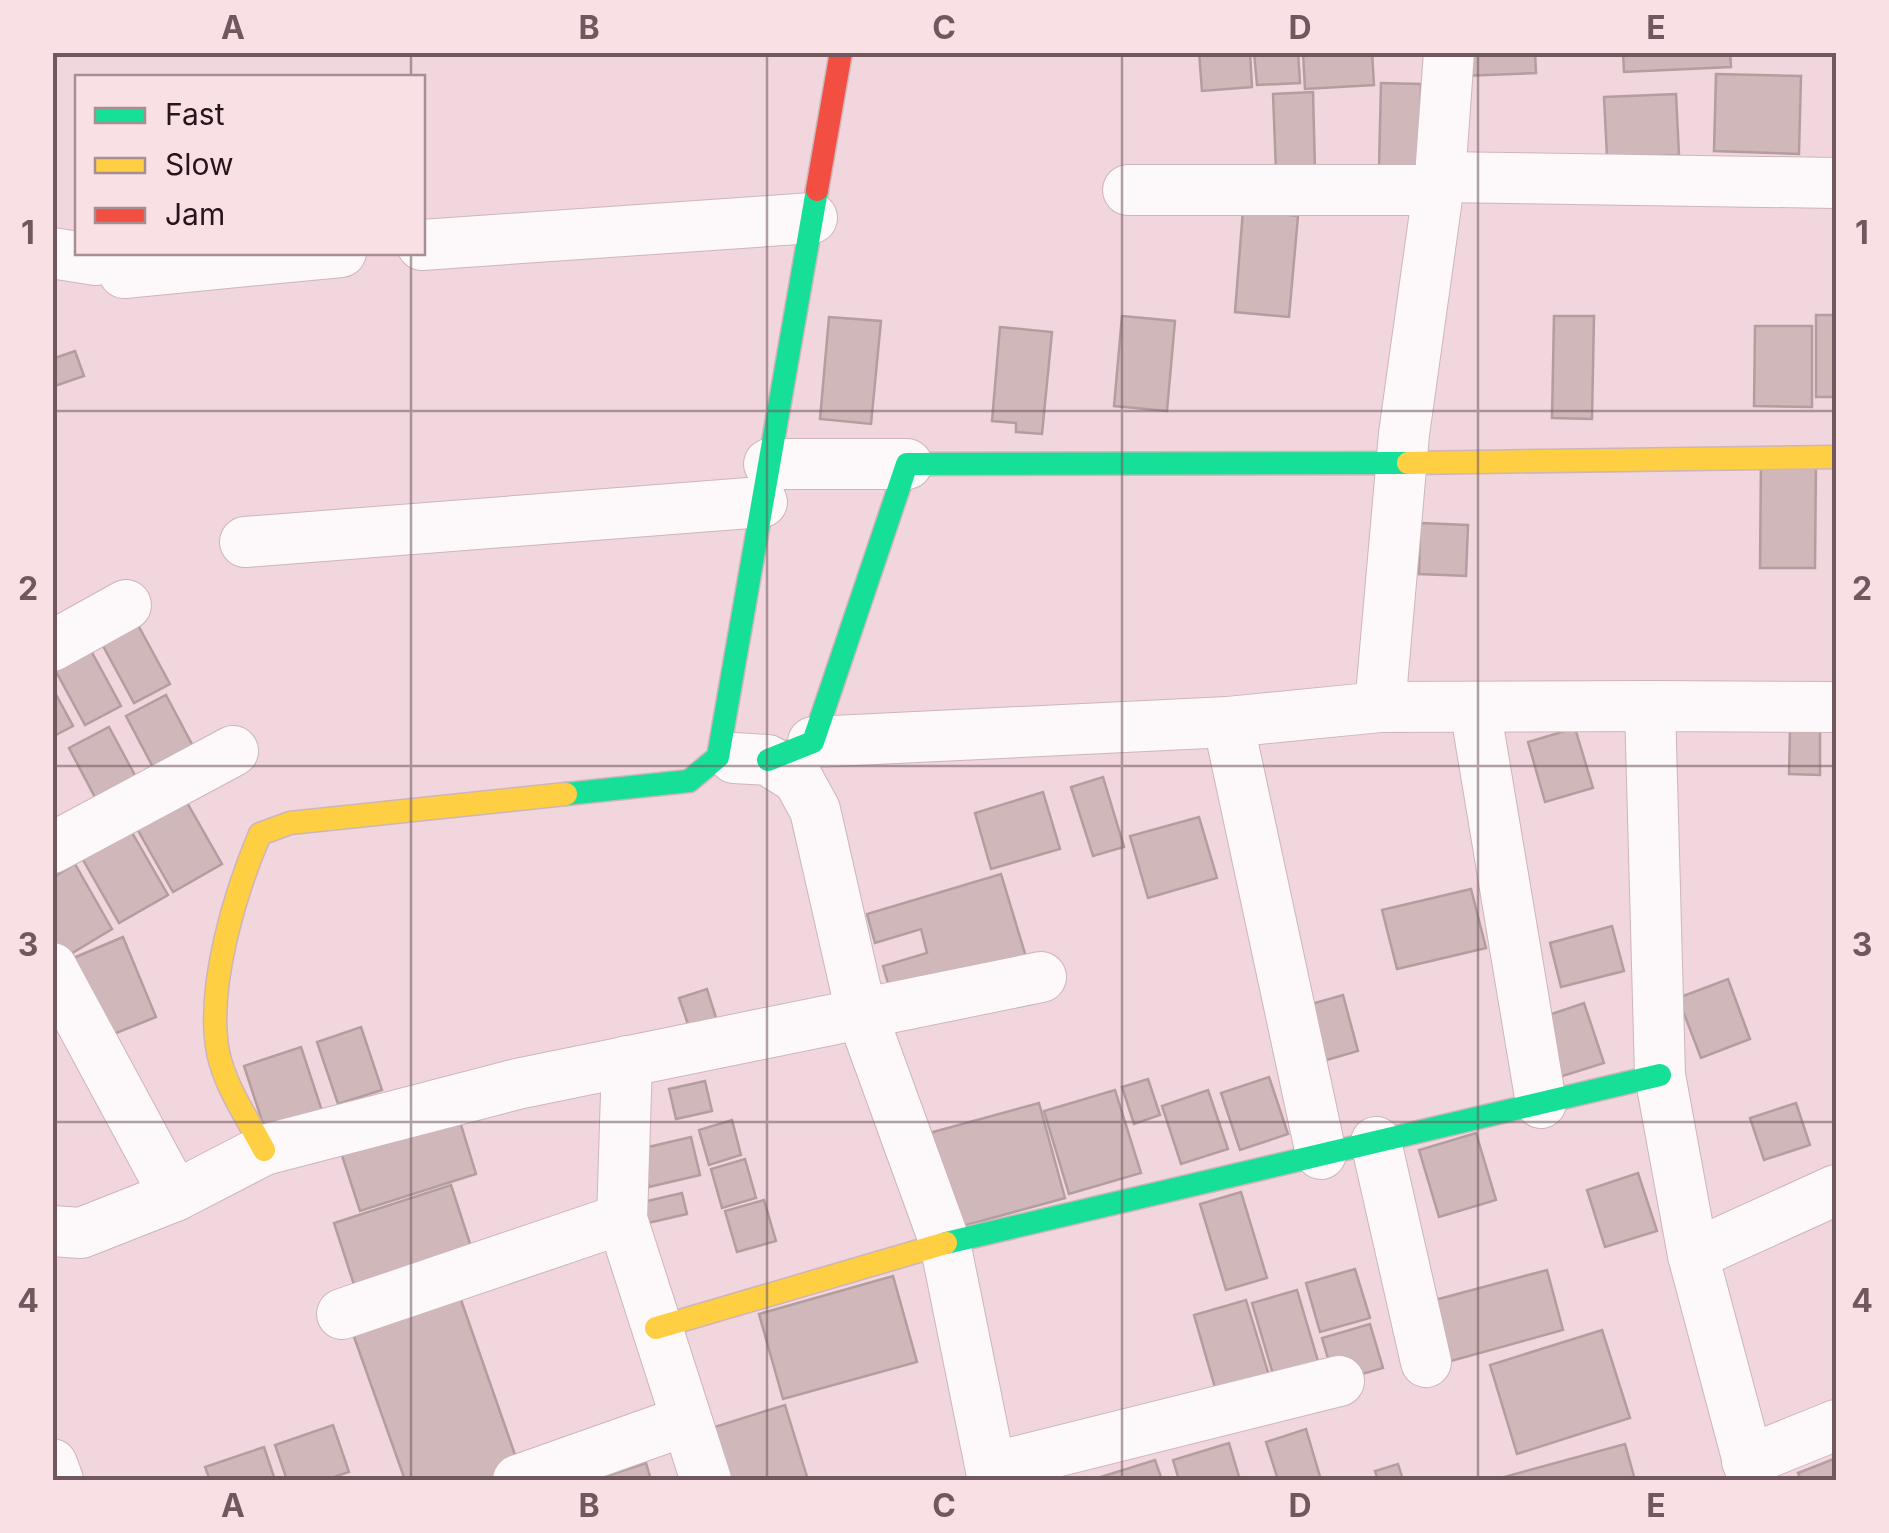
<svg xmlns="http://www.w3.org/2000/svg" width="1889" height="1533" viewBox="0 0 1889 1533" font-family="Inter,sans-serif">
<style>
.building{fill:#d0b8ba;stroke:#b49d9f;stroke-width:2.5}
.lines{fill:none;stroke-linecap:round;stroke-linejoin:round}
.street-casing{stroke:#cdb5bb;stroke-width:52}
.fast-casing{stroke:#cdb5bb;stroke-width:25}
.slow-casing{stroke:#cdb5bb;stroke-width:25}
.jam-casing{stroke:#cdb5bb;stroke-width:25}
.street{stroke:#fdf9fa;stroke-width:50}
.fast{stroke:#16e098;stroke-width:22}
.slow{stroke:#ffcf43;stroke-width:22}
.jam{stroke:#f24e42;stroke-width:22}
.grid{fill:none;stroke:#70585e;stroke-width:2.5;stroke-opacity:0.55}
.neatline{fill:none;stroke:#70585e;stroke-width:4}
.grid-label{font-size:32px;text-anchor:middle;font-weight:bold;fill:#70585e}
</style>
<rect width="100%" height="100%" fill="#f2d6dd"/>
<!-- building -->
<g class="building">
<polygon points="1199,52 1250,52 1252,87 1202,91"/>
<polygon points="1254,52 1298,52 1300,83 1257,85"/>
<polygon points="1303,52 1372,52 1374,85 1305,89"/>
<polygon points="1462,52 1535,52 1536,73 1462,76"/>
<polygon points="1623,52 1730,52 1731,67 1624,72"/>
<polygon points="1716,74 1801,76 1799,154 1714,151"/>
<polygon points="1381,83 1421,84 1419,168 1379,168"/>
<polygon points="1313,92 1315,171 1276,172 1273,94"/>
<polygon points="1676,94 1679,155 1607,157 1604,97"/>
<polygon points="1243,210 1298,216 1289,317 1235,312"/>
<rect x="1816" y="315" width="20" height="82"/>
<polygon points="1122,316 1175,321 1167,411 1114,406"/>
<polygon points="1554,316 1594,316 1592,419 1552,418"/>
<polygon points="829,317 881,321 871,424 820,419"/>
<polygon points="1755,326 1812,326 1812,407 1754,406"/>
<polygon points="1000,327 1052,332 1042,434 1016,432 1016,423 992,421"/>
<polygon points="75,351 84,376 52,387 52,359"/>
<polygon points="1761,458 1816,459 1815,568 1760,568"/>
<polygon points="1420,523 1468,525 1466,576 1419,574"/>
<polygon points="138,625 170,684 134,703 102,644"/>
<polygon points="89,647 121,706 85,725 53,666"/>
<polygon points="52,687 73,726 52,737"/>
<polygon points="166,695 195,750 155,771 126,716"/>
<polygon points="109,727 138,781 98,803 69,748"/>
<polygon points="1575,728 1593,788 1545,802 1528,742"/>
<polygon points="1790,730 1820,730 1820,775 1789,774"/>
<polygon points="1103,777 1124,847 1093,856 1071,787"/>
<polygon points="1043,792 1060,849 991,869 975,813"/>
<polygon points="185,799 222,864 173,892 136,827"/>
<polygon points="1199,817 1217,878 1148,898 1130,836"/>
<polygon points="130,829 168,895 119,923 82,858"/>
<polygon points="75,864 112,929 64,958 52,938 52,878"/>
<polygon points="1001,874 1026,957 892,997 883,966 927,953 921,929 875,943 867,914"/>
<polygon points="1471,889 1486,948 1397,969 1382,910"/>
<polygon points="1612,926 1624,971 1561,987 1550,943"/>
<polygon points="123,937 156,1017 104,1038 71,959"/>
<polygon points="1728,979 1750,1039 1701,1058 1678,998"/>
<polygon points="707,989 718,1024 691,1033 679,998"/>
<polygon points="1343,995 1358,1051 1320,1062 1304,1006"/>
<polygon points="1584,1003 1604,1063 1550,1080 1531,1021"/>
<polygon points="361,1027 382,1090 338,1104 317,1042"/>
<polygon points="301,1047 323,1114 266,1133 244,1066"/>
<polygon points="1269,1077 1288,1134 1240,1150 1221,1093"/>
<polygon points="1148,1079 1160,1115 1134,1124 1122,1087"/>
<polygon points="705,1081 712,1111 676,1119 669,1089"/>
<polygon points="1115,1090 1141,1173 1069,1194 1044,1111"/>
<polygon points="1208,1090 1228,1149 1181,1164 1162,1106"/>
<polygon points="454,1102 476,1174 360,1211 337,1140"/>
<polygon points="1039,1103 1065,1198 941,1232 915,1137"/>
<polygon points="1796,1103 1810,1145 1764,1160 1750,1118"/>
<polygon points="732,1120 741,1155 709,1165 699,1130"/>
<polygon points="1476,1133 1496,1200 1439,1217 1419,1150"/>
<polygon points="691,1137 700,1175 649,1187 640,1149"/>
<polygon points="745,1159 756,1198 722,1208 711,1169"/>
<polygon points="1638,1173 1657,1231 1605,1247 1587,1190"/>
<polygon points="451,1185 474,1256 357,1294 334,1223"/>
<polygon points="1241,1192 1267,1278 1226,1290 1200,1204"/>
<polygon points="682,1193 687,1214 648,1223 643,1202"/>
<polygon points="764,1200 776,1241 737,1252 725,1211"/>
<polygon points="1355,1269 1370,1318 1320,1332 1306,1283"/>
<polygon points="1547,1270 1563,1330 1451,1361 1435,1300"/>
<polygon points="893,1276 917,1362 783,1399 759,1314"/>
<polygon points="1297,1290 1320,1368 1275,1381 1252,1303"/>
<polygon points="460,1297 520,1469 489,1480 405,1480 353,1334"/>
<polygon points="1246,1300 1271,1382 1218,1398 1194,1315"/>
<polygon points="1370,1324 1383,1368 1335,1382 1322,1338"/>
<polygon points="1602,1330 1630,1418 1517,1454 1490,1365"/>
<polygon points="785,1405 808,1480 724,1480 708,1429"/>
<polygon points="333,1425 349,1472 325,1480 287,1480 275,1445"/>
<polygon points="1306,1429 1321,1480 1278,1480 1266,1442"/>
<polygon points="1229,1443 1240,1480 1179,1480 1173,1460"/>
<polygon points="1625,1444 1635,1480 1505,1480 1504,1477"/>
<polygon points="264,1447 275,1480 210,1480 205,1467"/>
<polygon points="1836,1458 1836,1480 1801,1480 1798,1473"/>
<polygon points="1155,1460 1162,1480 1091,1480"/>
<polygon points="646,1463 651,1480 604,1480 603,1477"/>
<polygon points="1398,1464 1403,1480 1378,1480 1375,1471"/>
</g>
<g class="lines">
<defs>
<g id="street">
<polyline points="1440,177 1836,183"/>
<polyline points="1128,190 1438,190"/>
<polyline points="422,245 812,218"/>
<polyline points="52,253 96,260"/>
<polyline points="124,273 341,252"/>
<polyline points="769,464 907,464"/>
<polyline points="245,542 762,502"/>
<polyline points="52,646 126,605"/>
<polyline points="1380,707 1404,434 1440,177 1449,52"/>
<polyline points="1475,708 1541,1103"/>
<polyline points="1228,722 1321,1154"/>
<polyline points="813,742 1228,722 1380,707 1650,706"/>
<polyline points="734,758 768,760 798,779 815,810 861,1012 945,1243 993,1480"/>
<polyline points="52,848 233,751"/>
<polyline points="52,968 175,1196"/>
<polyline points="627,1061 622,1219 706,1480"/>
<polyline points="1376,1142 1426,1362"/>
<polyline points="52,1231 81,1233 175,1196 264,1150 517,1084 1041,977"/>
<polyline points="1693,1255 1836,1190"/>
<polyline points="342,1314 622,1219"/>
<polyline points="1747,1461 1836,1425"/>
<polyline points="52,1464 58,1480"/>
<polyline points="991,1468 1339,1381"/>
<polyline points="518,1480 685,1421"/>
<polyline points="1753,1480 1693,1255 1660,1075 1650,706 1836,707"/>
</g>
<g id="fast">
<polyline points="768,760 813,742 907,464 1408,463"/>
<polyline points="566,794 689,781 718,757 817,190"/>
<polyline points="946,1243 1660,1075"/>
</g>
<g id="slow">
<polyline points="1408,463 1836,457"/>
<path d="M264,1150C248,1119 225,1087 218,1052C206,988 235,893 260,834L290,823L566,794"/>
<polyline points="656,1328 946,1243"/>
</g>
<polyline id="jam" points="817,190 841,52"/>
</defs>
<!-- street casing -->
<use href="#street" class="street-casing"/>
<!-- fast casing -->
<use href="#fast" class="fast-casing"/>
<!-- slow casing -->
<use href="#slow" class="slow-casing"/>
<!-- jam casing -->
<use href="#jam" class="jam-casing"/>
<!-- street -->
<use href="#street" class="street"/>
<!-- fast -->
<use href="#fast" class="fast"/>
<!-- slow -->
<use href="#slow" class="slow"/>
<!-- jam -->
<use href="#jam" class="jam"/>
</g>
<!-- grid -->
<path class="grid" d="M411,52V78M767,52V1480M1122,52V1480M1478,52V1480M411,252V1480M52,411H1836M52,766H1836M52,1122H1836"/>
<!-- border -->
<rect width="1889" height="1533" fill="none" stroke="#f9e0e5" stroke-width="110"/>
<!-- legend -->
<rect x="75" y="75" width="350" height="180" fill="#f9e0e5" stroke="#a68e94" stroke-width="2.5"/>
<rect x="95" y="108" width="50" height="15" fill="#16e098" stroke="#a68e94" stroke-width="2.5"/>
<text x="165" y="125" font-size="30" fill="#2a141a">Fast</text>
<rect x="95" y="158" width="50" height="15" fill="#ffcf43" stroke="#a68e94" stroke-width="2.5"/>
<text x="165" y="175" font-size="30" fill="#2a141a">Slow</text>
<rect x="95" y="208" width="50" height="15" fill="#f24e42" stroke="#a68e94" stroke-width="2.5"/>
<text x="165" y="225" font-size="30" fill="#2a141a">Jam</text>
<rect x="55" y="55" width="1779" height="1423" class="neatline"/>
<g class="grid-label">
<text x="233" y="39">A</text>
<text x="589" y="39">B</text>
<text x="944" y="39">C</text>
<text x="1300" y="39">D</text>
<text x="1656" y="39">E</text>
<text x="28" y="244">1</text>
<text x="1862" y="244">1</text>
<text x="28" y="600">2</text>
<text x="1862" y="600">2</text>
<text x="28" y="956">3</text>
<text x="1862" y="956">3</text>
<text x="28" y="1312">4</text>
<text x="1862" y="1312">4</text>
<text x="233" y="1517">A</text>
<text x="589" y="1517">B</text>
<text x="944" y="1517">C</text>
<text x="1300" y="1517">D</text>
<text x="1656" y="1517">E</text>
</g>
</svg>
